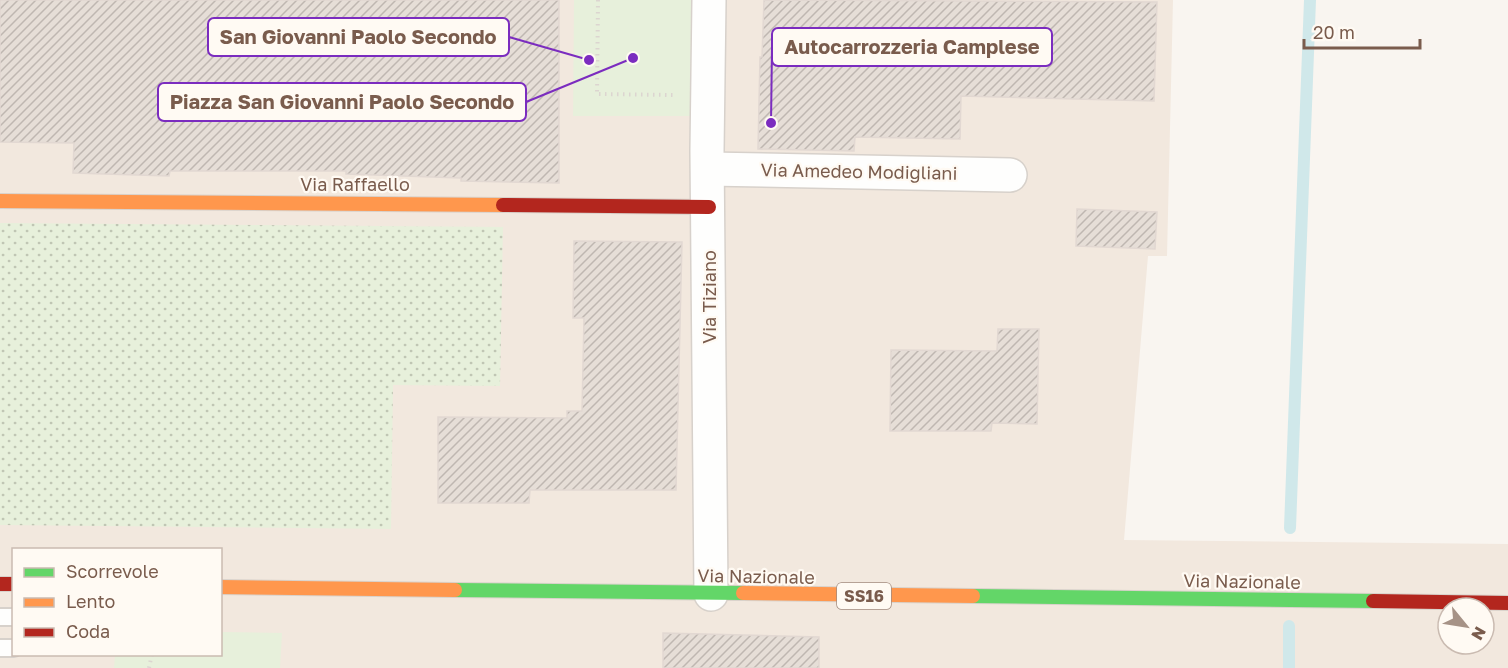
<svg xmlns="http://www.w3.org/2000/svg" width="1508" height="668" viewBox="0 0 1508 668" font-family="'Golos Text',sans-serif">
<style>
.residential{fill:#f2e8de;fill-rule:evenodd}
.grass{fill:url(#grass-dots)}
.green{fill:#e7f0db}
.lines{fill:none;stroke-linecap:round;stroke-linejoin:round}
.stream{stroke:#d0e8ea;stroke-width:12}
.building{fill:url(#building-hatch);stroke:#e2d8d2;stroke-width:1.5}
.lane-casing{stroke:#d7d1cb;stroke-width:20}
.street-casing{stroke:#d7d1cb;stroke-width:36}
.fast-casing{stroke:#d9d2cb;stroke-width:16}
.slow-casing{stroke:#d9d2cb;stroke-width:16}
.jam-casing{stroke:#d9d2cb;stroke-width:16}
.path{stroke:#dcd5d0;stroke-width:4;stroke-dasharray:1.5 4.5;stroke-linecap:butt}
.lane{stroke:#fefefd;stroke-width:16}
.street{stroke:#fefefd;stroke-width:33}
.fast{stroke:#63d668;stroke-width:14}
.slow{stroke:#ff974d;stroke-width:14}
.jam{stroke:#b3261e;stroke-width:14}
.labels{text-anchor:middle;stroke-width:4.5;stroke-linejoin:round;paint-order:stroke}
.shield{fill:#fffaf3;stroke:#a28b7f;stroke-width:1.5}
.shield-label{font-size:16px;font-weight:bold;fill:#7a5c4d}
.street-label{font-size:18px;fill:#7a5c4d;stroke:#fffaf3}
.leader{fill:none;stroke:#7b2cbf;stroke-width:2}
.callout-dot{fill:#7b2cbf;stroke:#fffaf3;stroke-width:2}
.callout{fill:#fffaf3;stroke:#7b2cbf;stroke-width:2}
.callout-label{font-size:20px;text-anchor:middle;font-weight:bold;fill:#7a5c4d}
</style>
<defs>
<pattern id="grass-dots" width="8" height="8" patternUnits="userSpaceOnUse" patternTransform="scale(1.5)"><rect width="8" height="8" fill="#e7f0db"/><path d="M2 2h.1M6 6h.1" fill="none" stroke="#c0c6b4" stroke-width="1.8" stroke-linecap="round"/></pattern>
<pattern id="building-hatch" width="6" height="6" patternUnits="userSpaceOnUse" patternTransform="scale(1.5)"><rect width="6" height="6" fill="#e6ded7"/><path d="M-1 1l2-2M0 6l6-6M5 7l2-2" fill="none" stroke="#bfb7b1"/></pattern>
</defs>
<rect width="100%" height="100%" fill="#f9f5f0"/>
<!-- residential -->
<path class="residential" d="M0,0H1173L1167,256H1148L1124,540L1508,544V668H0ZM14,550H220V654H14ZM1448,608H1484V644H1448Z"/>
<!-- grass -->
<polygon class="grass" points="0,223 503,227 500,386 393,385 391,529 0,525"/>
<!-- green -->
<g class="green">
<polygon points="574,0 694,0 693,116 573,116"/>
<polygon points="221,632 282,633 280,668 114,668 115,655 220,654"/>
</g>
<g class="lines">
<!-- stream -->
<g class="stream">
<polyline points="1290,528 1310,0"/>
<polyline points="1289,668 1289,626"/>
</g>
</g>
<!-- building -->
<g class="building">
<polygon points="0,0 559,0 559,183 461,181 461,178 346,174 346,171 170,171 169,176 73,173 74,143 0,142"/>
<polygon points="764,0 1157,2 1154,101 961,96 960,139 855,137 854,151 758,149 760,57 762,57"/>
<polygon points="1077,209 1157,212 1155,249 1076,246"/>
<polygon points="574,241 682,242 676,490 530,490 529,503 438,503 438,417 567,418 567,411 582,411 584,318 573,318"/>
<polygon points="998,329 1039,329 1037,424 992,423 991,431 890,431 891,350 997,351"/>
<polygon points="663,633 819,637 819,668 663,668"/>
</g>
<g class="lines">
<defs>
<g id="lane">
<polyline points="0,617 14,617"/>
<polyline points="0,648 14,648"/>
</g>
<g id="street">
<polyline points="709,0 707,151 711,594"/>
<polyline points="708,169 1010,175"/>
</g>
<g id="fast">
<polyline points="455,590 743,593"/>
<polyline points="973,596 1373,601"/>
</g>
<g id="slow">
<polyline points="0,201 503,205"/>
<polyline points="220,587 455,590"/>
<polyline points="743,593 973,596"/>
</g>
<g id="jam">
<polyline points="503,205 709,207"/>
<polyline points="0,584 14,584"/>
<polyline points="1373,601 1508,603"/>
</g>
</defs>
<!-- lane casing -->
<use href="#lane" class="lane-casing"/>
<!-- street casing -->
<use href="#street" class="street-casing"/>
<!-- fast casing -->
<use href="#fast" class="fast-casing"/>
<!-- slow casing -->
<use href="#slow" class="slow-casing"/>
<!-- jam casing -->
<use href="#jam" class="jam-casing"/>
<!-- path -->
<g class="path">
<polyline points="598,0 597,94 673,95"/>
<polyline points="149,668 152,654"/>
</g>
<!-- lane -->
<use href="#lane" class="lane"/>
<!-- street -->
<use href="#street" class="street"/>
<!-- fast -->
<use href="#fast" class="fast"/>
<!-- slow -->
<use href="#slow" class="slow"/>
<!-- jam -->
<use href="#jam" class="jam"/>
</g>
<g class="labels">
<!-- shield labels -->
<rect class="shield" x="837" y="583" width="54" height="26" rx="4.5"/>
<g class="shield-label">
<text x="864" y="602">SS16</text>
</g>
<!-- street labels -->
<g class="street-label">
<text transform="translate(859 172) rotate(1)" y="6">Via Amedeo Modigliani</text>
<text x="355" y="191">Via Raffaello</text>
<text transform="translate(710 297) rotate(-90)" y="6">Via Tiziano</text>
<text transform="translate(756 577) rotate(1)" y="6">Via Nazionale</text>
<text transform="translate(1242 582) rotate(1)" y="6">Via Nazionale</text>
</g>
</g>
<!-- callouts -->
<path class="leader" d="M589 60L509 37M771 123L772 47M633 58L526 102"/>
<g class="callout-dot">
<circle cx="589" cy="60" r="6"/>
<circle cx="771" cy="123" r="6"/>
<circle cx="633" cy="58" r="6"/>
</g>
<g class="callout">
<rect x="208" y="18" width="301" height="38" rx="6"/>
<rect x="772" y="28" width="280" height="38" rx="6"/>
<rect x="158" y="83" width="368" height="38" rx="6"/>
</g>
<g class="callout-label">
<text x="358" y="44">San Giovanni Paolo Secondo</text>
<text x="912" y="54">Autocarrozzeria Camplese</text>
<text x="342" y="109">Piazza San Giovanni Paolo Secondo</text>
</g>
<!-- legend -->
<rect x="12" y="548" width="210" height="108" fill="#fffaf3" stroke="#cabbb1" stroke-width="1.5"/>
<rect x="24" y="568" width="30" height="9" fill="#63d668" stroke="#cabbb1" stroke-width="1.5"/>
<text x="66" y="578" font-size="18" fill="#7a5c4d">Scorrevole</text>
<rect x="24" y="598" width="30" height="9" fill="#ff974d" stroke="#cabbb1" stroke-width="1.5"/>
<text x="66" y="608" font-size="18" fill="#7a5c4d">Lento</text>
<rect x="24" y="628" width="30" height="9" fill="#b3261e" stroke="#cabbb1" stroke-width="1.5"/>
<text x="66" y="638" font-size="18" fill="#7a5c4d">Coda</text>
<!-- north arrow -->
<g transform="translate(1466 626) rotate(120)"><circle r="28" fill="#fffaf3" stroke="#cabbb1" stroke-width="1.5"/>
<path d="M0-4.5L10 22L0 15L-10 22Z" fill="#a69286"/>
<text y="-9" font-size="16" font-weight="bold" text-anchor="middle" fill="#7a5c4d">N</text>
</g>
<!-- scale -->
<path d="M1304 39v9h116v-9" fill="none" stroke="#7a5c4d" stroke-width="3"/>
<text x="1313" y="39" font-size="18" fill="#7a5c4d" stroke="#fffaf3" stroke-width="4.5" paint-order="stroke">20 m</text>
</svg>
